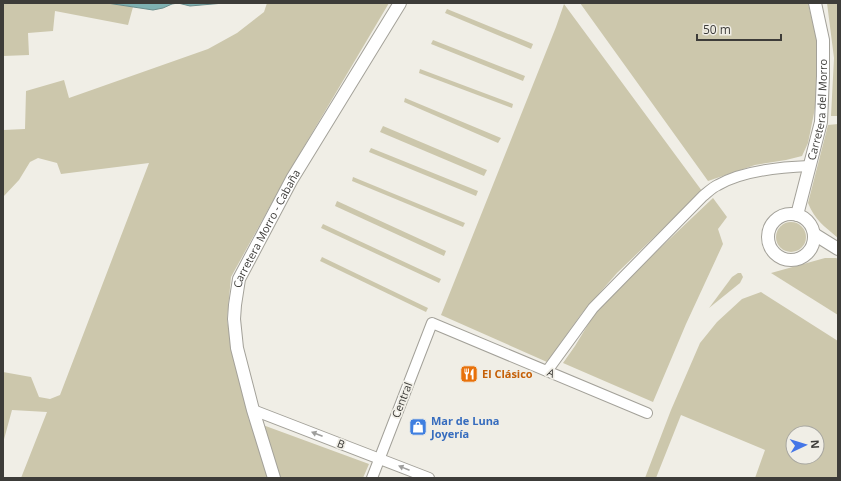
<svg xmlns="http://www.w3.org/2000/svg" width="841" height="481" viewBox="0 0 841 481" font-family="'Open Sans',sans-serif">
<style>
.green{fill:#ccc7ac;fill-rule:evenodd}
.water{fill:#7eb1b2;stroke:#6a8e8e}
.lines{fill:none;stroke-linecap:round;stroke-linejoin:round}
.minor-casing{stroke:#a3a199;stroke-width:12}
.tertiary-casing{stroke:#a3a199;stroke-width:14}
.minor{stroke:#fff;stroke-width:10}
.tertiary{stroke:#fff;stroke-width:12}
.oneway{fill:#9e9e9c}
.labels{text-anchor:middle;stroke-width:3.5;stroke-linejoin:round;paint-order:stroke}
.street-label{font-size:11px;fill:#3d3c39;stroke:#f0eee6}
.food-label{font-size:11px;font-weight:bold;fill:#c56008;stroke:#f0eee6;text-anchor:start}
.shop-label{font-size:11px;font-weight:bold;fill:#366cbe;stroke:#f0eee6;text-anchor:start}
</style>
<rect width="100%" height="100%" fill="#f0eee6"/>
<!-- green -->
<g class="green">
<polygon points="3,3 107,3 133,7 128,25 55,11 53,31 28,33 29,55 3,56"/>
<polygon points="267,3 389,3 286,177 231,277 227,320 234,359 249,420 369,464 363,478 21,478 47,412 12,410 3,443 3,372 31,377 39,397 50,399 60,395 149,163 61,174 57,163 38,158 30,162 19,180 3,197 3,130 25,129 26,91 64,80 69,98 208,49 237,33 264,12"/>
<polygon points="580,3 808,3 816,37 816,103 808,143 802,156 786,160 755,165 708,181"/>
<polygon points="827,3 838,3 838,116 831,116 834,58"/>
<polygon points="564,4 702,191 617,273 582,313 547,362 441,315 556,27"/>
<polygon points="447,9 533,44 531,49 445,13"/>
<polygon points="433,40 525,76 523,81 431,44"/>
<polygon points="420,69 513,104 512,108 419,73"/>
<polygon points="405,98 501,138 498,143 404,102"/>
<path d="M838,124V238C824,226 815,220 808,203L828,125Z"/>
<polygon points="383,126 487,170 484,176 380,132"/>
<polygon points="371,148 478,191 476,196 369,152"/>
<polygon points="353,177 465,223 463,227 352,181"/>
<polygon points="713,198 727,217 718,229 723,244 686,324 653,402 563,363 575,346 595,313 657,251"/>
<polygon points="337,201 446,251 444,256 335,206"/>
<circle cx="791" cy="237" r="15"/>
<polygon points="323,224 441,279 439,283 321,228"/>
<polygon points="322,257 428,308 426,312 320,261"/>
<polygon points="825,258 836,258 838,259 838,315 771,273"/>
<polygon points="738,273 741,273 743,277 740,283 709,308 732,277"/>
<path d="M761,292L838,341V478H755L765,450L681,415L656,478H645L671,410L700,343L717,322L742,299ZM793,433H817V457H793Z"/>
</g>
<!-- water -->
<polygon class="water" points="107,3 224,3 190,6 178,3 172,4 163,8 153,10"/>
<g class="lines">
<defs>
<g id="minor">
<path d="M547,371L593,308L703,196C708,192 713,187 718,185C742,171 782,167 809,166"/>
<polyline points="253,410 429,478"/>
<polyline points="372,478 432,323 647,413"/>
</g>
<g id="tertiary">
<circle cx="791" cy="237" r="23"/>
<path id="s1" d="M797,215L821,122L823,76V40L815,3"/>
<polyline points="814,234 838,249"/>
<path id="s2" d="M274,478L253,410L237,348L234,319L235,305L239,279L292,179L400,3"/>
</g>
</defs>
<!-- minor casing -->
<use href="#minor" class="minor-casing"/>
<!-- tertiary casing -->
<use href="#tertiary" class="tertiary-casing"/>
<!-- minor -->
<use href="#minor" class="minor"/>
<!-- tertiary -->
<use href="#tertiary" class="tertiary"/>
</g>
<!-- one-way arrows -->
<defs><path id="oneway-solid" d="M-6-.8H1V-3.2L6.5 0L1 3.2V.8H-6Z"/></defs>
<g class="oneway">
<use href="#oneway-solid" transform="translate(317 434) rotate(-159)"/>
<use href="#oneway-solid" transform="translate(404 468) rotate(-158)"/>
</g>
<!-- icons -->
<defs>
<symbol id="restaurant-square" viewBox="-11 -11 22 22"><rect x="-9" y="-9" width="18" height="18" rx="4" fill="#e8710a" stroke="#f0eee6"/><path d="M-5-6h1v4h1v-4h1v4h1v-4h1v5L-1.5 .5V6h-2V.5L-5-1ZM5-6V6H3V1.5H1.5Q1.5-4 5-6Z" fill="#fff"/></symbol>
<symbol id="shop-square" viewBox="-11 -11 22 22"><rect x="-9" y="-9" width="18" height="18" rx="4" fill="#3f7fe0" stroke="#f0eee6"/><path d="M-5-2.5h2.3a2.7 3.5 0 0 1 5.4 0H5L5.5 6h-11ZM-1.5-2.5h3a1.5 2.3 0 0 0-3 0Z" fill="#fff"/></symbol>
</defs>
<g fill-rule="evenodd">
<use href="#restaurant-square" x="459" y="364" width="20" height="20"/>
<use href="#shop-square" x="408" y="417" width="20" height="20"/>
</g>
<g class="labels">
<!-- street labels -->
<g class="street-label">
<text dy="4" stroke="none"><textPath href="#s1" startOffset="108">Carretera del Morro</textPath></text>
<text dy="4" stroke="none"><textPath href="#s2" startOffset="262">Carretera Morro - Cabaña</textPath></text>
<text transform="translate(551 373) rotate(23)" y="4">A</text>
<text transform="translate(402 400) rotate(-69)" y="4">Central</text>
<text transform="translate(341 444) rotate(21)" y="4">B</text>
</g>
<!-- food labels -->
<g class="food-label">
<text x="482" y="378">El Clásico</text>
</g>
<!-- shop labels -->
<g class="shop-label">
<text x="431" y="425">Mar de Luna<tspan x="431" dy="13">Joyería</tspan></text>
</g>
</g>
<!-- border -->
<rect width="841" height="481" fill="none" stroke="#3d3c39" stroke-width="8"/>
<!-- north arrow -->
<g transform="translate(805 445) rotate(86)"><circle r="19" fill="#f0eee6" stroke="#a8a7a1"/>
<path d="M0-3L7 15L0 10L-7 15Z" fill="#4476e7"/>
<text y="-6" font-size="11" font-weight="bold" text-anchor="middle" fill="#3d3c39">N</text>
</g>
<!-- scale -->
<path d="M697 34v6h84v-6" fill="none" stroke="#3d3c39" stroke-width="2"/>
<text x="703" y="34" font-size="12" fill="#3d3c39" stroke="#f0eee6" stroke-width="3" paint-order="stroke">50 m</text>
</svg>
